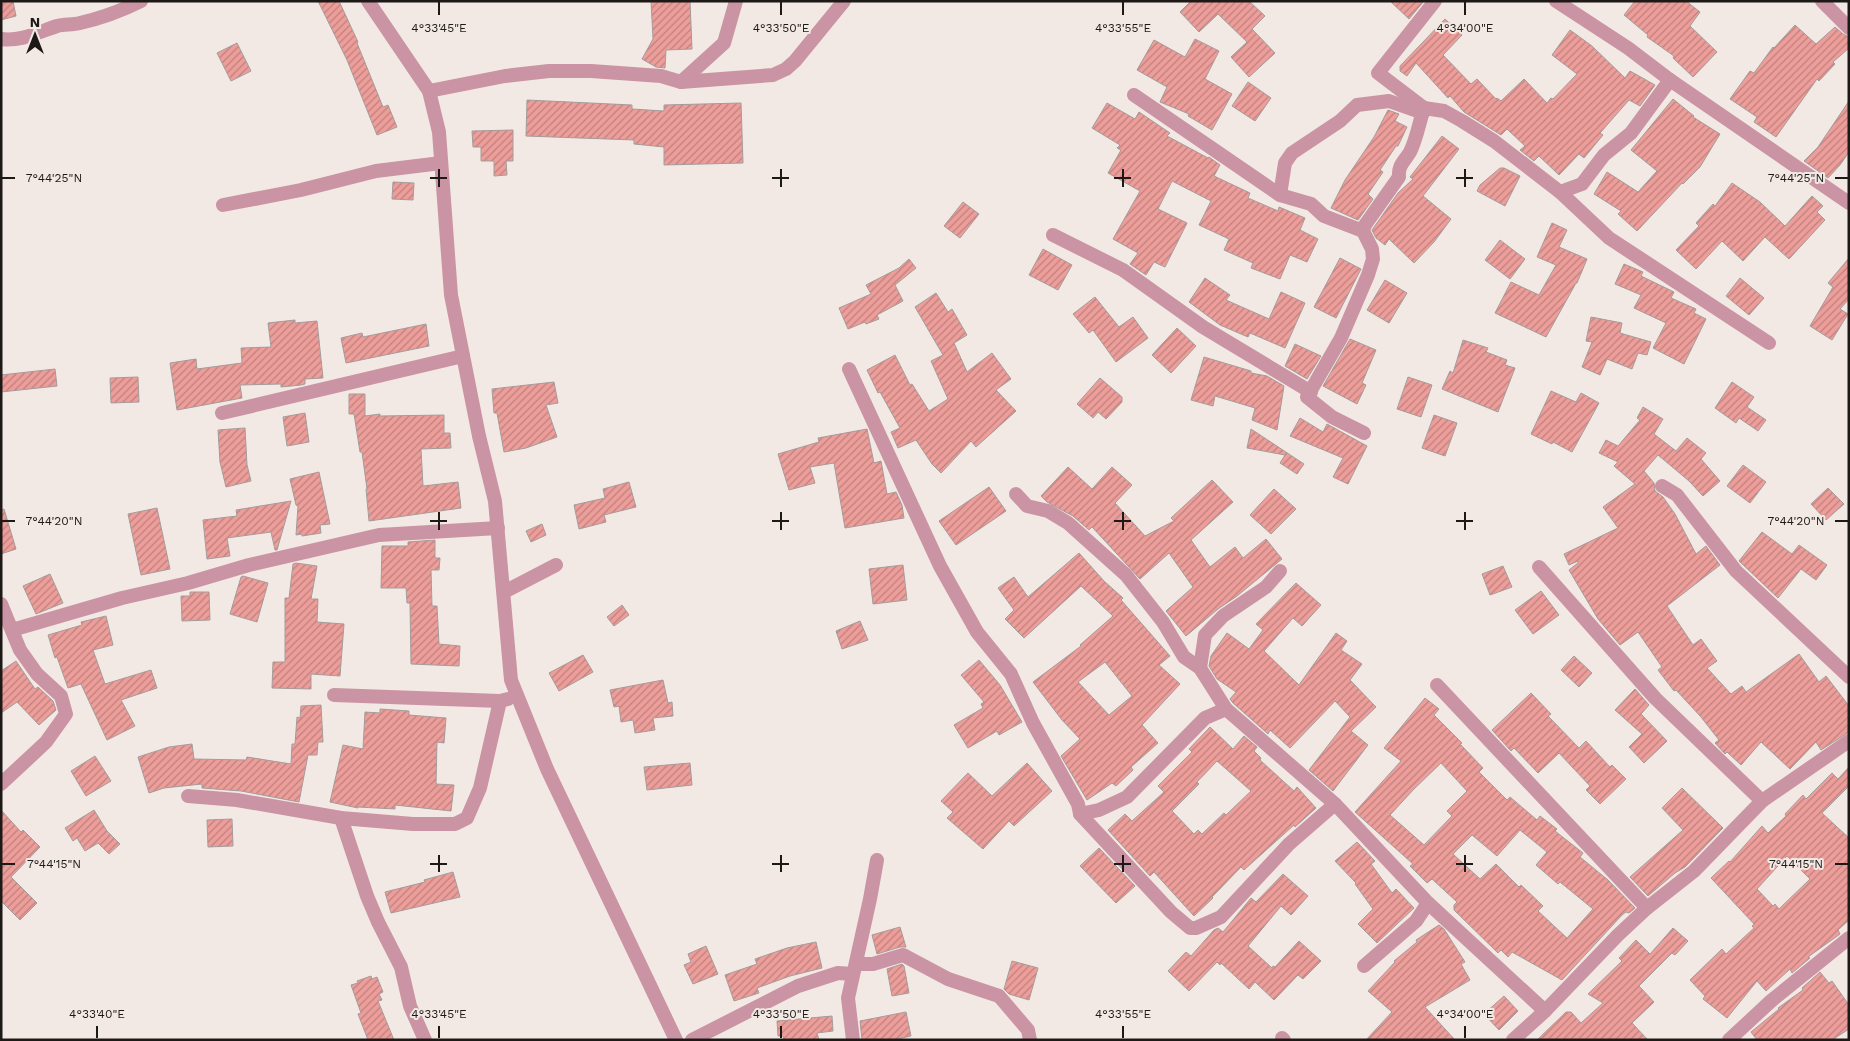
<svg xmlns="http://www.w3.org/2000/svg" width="1850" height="1041" viewBox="0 0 1850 1041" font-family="'Work Sans',sans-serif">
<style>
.building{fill:url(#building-hatch);stroke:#a59b9a;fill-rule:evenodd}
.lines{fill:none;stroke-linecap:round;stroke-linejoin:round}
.minor{stroke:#cb94a4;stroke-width:14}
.ticks{fill:none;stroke:#1c1917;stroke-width:2}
.ticks-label{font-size:12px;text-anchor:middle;fill:#1c1917;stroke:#f3e9e4;stroke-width:4;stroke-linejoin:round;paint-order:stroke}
</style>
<defs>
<pattern id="building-hatch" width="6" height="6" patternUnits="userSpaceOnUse" patternTransform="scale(1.25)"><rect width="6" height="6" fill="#ed9e9a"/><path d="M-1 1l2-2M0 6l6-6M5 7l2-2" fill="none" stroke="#bf807d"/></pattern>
</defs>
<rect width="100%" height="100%" fill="#f3e9e4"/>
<!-- building -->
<g class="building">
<polygon points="1,1 13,1 16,16 1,20"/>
<polygon points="318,1 339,1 358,42 357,43 383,107 388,105 397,127 377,135 347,60"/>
<polygon points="651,1 690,1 692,49 666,50 665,68 656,67 642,59 653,39"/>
<polygon points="1191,1 1249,1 1265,16 1252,29 1275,53 1249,77 1231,57 1247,42 1218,14 1199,32 1180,12"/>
<polygon points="1390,1 1424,1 1409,19"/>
<polygon points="1635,1 1686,1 1700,12 1690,26 1717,52 1693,77 1673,58 1674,56 1647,37 1648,35 1624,15"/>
<polygon points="1445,19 1462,35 1443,55 1471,84 1477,79 1496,99 1497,98 1501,101 1524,79 1547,103 1551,98 1553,99 1577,74 1552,55 1570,30 1592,46 1625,78 1630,71 1655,85 1640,106 1629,100 1600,133 1603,135 1584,158 1579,154 1559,175 1539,156 1534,161 1520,150 1525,146 1507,129 1501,135 1464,112 1450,96 1448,98 1416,63 1407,76 1400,71 1400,66"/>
<polygon points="1795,25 1816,44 1835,27 1843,34 1849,37 1849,48 1833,62 1835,64 1819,81 1817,79 1776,137 1754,122 1757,117 1730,99 1750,71 1754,73 1773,47 1774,48"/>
<polygon points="1195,39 1219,51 1205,79 1232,94 1212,130 1188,116 1189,114 1160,102 1167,87 1137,70 1154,40 1185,57"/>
<polygon points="237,43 251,71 231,81 217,53"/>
<polygon points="1248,82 1271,98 1255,121 1232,106"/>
<polygon points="1673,99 1694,116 1693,117 1720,134 1700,167 1683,184 1682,183 1637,231 1618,214 1621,211 1594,194 1607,172 1638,192 1657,171 1631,150"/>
<polygon points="527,100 632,105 632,109 664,111 664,105 741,103 743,163 664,165 664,147 634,144 634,140 526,136"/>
<polygon points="1849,101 1849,152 1840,165 1828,178 1804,161 1818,147"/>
<polygon points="1107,103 1135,119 1139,112 1170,133 1167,136 1208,158 1209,157 1220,165 1214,176 1250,193 1248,198 1278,211 1279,207 1305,218 1300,230 1318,239 1307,262 1290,255 1280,279 1251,268 1253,263 1224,250 1229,239 1199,225 1211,201 1172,181 1158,209 1187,223 1165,267 1154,262 1146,275 1130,264 1138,253 1113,239 1140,191 1108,173 1121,150 1117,148 1120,145 1092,128"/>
<polygon points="1388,110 1399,114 1395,121 1407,127 1398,146 1396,146 1380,170 1383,172 1368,194 1373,199 1358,220 1331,208 1345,180 1374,137"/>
<polygon points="513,130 513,161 506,161 507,175 494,176 494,161 481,161 481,147 473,147 472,131"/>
<polygon points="1442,136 1459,149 1423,196 1451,219 1434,242 1414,263 1389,239 1385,245 1376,238 1372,230 1398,193 1413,179 1410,177"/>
<polygon points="1500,168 1504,168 1520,176 1505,206 1477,191 1480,185"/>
<polygon points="393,182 414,183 413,200 392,199"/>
<polygon points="1732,183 1760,202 1785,226 1812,196 1823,206 1817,212 1825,220 1789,259 1765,237 1743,261 1722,241 1696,269 1676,250 1699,226 1696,223 1713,204 1715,206"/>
<polygon points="963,202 979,214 960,238 944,226"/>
<polygon points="1552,223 1567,230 1559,247 1587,259 1577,283 1576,283 1546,337 1495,313 1511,282 1539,295 1556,265 1537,257"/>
<polygon points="1500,240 1525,259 1510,279 1485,260"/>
<polygon points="1043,249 1072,265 1058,290 1029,275"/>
<polygon points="1340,258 1361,269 1336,318 1314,307"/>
<polygon points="1849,258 1849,299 1840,309 1848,314 1832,340 1810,326 1833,287 1828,283"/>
<polygon points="909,259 916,268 895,285 903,301 877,315 879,319 866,324 865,322 848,329 839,308 871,294 866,285 899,268"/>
<polygon points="1624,264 1643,272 1641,276 1674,292 1671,298 1696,309 1694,313 1706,319 1684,364 1653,348 1666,323 1634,308 1641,295 1615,284"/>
<polygon points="1205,278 1230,295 1226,300 1269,319 1281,292 1305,303 1285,348 1250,333 1248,337 1220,325 1189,302"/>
<polygon points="1740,278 1764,298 1749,315 1726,296"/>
<polygon points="1385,280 1407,293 1389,323 1367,310"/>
<polygon points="936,293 948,312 952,309 967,335 954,343 967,372 992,353 1011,379 996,390 1016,411 976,447 971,441 941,473 932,464 916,440 898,448 891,432 900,428 880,392 878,393 867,370 895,355 910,385 912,384 929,411 948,399 931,361 943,355 915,307"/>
<polygon points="1095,297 1119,327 1133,317 1148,338 1116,362 1093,330 1089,333 1073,314"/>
<polygon points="1591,317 1622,323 1620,333 1651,342 1647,355 1638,353 1632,369 1607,359 1600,375 1582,367 1592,342 1586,341"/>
<polygon points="295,320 295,323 317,321 323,378 305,379 305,384 301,385 281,387 281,384 240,385 242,398 177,410 170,363 196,359 197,369 242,363 241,348 271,347 268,323"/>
<polygon points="426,324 429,346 346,363 341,338 362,333 363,337"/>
<polygon points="1177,328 1196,346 1171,373 1152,355"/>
<polygon points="1350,339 1376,350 1362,383 1366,385 1357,404 1323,386"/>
<polygon points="1463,340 1488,348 1486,352 1507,360 1505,365 1515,368 1498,412 1442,389 1450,371 1453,373"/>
<polygon points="1295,344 1321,356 1307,379 1285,366"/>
<polygon points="1204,357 1251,371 1251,373 1267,376 1284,386 1277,430 1252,420 1255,408 1215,396 1213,406 1191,400"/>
<polygon points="55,369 57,386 1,392 1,375"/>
<polygon points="138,377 139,402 111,403 110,378"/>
<polygon points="1408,377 1432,385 1421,417 1397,409"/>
<polygon points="1100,378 1122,397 1122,402 1106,419 1098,412 1093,418 1077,404"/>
<polygon points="554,382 558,403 546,405 557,437 526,448 504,452 497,413 494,413 492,389"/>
<polygon points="1732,382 1754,397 1747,407 1766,420 1758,431 1739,418 1736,423 1715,408"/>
<polygon points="1551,391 1576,402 1581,393 1599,403 1572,452 1553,442 1552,444 1531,434"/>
<polygon points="349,394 365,394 365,416 380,414 380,416 444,415 444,433 450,433 451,448 421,449 423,486 458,482 461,508 369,521 366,489 367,489 362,452 360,452 354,414 349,414"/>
<polygon points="1643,407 1663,419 1654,434 1676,451 1687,438 1706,453 1701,459 1720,481 1703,496 1689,481 1658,455 1644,471 1654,483 1655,491 1663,497 1675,514 1696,554 1706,546 1720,565 1667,606 1693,645 1701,639 1717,661 1707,668 1731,694 1742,686 1746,692 1799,654 1819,682 1826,676 1849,706 1849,732 1821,750 1816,742 1790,769 1761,742 1741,765 1727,752 1725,754 1715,743 1719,740 1701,717 1676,690 1674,691 1658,670 1662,667 1638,632 1620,645 1598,619 1569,570 1578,563 1578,561 1569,565 1564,554 1618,528 1603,507 1635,484 1614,466 1618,462 1599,453 1606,440 1618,446 1640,420 1637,418"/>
<polygon points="305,413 309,442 287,446 283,417"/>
<polygon points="1434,415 1457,423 1445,456 1422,448"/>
<polygon points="1300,418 1323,432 1327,424 1367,446 1348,484 1333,477 1343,458 1290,436"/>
<polygon points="245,428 247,465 251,481 226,487 220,462 218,430"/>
<polygon points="867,429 874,463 881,461 887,494 896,492 902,505 904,518 845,528 834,463 810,467 815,483 789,490 778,454 819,442 818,438"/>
<polygon points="1251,429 1304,464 1297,474 1280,463 1285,455 1247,448"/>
<polygon points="1743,465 1766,482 1750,503 1727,486"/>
<polygon points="1068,467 1092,489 1112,467 1132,485 1115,503 1145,536 1174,521 1171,518 1212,480 1233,502 1191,540 1210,567 1235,547 1243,558 1266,539 1282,559 1237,596 1218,609 1186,636 1166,611 1193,587 1169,553 1140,579 1092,527 1089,530 1073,516 1047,502 1041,496"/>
<polygon points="319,472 330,524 320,525 321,533 302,536 302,534 296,535 298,506 296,505 290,479"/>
<polygon points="629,482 636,507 604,515 606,522 579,529 574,505 605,498 603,489"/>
<polygon points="989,487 1006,511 956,545 939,521"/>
<polygon points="1828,488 1844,504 1826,520 1811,504"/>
<polygon points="1274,489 1296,509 1271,534 1250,515"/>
<polygon points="291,501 277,550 275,550 271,532 227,538 230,556 207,559 203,520 237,516 236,510"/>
<polygon points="157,508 170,569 141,575 128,514"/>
<polygon points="4,509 16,549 1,554 1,510"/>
<polygon points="542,524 546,535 531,542 526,531"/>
<polygon points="1762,532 1792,554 1799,545 1827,565 1816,580 1801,569 1778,598 1739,561"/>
<polygon points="435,540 435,558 440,558 439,570 431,570 432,606 437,606 439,644 460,646 459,666 411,664 410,603 407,603 406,588 381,588 382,546 408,546 408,542"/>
<path d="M1079,553L1104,581L1123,598L1121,600L1170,656L1159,665L1180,684L1142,725L1158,743L1131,767L1133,770L1116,786L1112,783L1087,800L1061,756L1080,739L1062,720L1033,682L1081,646L1080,645L1113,616L1081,586L1024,638L1005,619L1014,610L998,588L1014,577L1028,597ZM1105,662L1132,696L1109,715L1078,682Z"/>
<polygon points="296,563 317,566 311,599 318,599 317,622 344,624 340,676 311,674 311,689 272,688 273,662 285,662 285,598 289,598 293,564"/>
<polygon points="903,565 907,600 873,604 869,569"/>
<polygon points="1503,566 1512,587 1490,595 1482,574"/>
<polygon points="50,574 63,603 36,614 23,586"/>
<polygon points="243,576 268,583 257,622 230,614 241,577"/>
<polygon points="1296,583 1321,605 1302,626 1293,618 1264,651 1299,685 1336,633 1347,641 1341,650 1362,664 1350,680 1376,707 1351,731 1368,745 1333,791 1309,770 1350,717 1335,701 1290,748 1270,730 1268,734 1233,703 1230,699 1236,692 1217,679 1209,666 1211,656 1227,633 1249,649 1263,630 1256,624"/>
<polygon points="1541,591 1559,615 1533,634 1515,610"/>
<polygon points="190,592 209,592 210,620 182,621 181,596 190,596"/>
<polygon points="622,605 629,615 614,626 607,617"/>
<polygon points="106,616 113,645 93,650 105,684 151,670 157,688 121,700 135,726 107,740 81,684 68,688 57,657 55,658 48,635 82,625 81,622"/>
<polygon points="860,621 868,640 842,649 836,631"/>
<polygon points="583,655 593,672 559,691 549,673"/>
<polygon points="1574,656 1592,673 1579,687 1561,670"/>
<polygon points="979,660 1000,685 1022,722 999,735 997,731 968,748 954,725 983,708 981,704 984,702 961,675"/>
<polygon points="16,661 35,689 38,687 53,701 56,710 39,725 17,702 1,713 1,671"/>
<polygon points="663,680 668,703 672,702 673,716 653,718 655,730 635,733 633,720 621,722 619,706 614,707 610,690"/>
<polygon points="1635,689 1649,705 1641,714 1667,741 1644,763 1629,747 1642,734 1615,710"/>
<polygon points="1531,693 1551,714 1548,716 1579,748 1586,741 1610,767 1612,765 1626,779 1600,804 1586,790 1590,786 1559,753 1538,773 1514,748 1511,751 1492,730"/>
<path d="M1425,698L1439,709L1434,715L1462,743L1460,744L1483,768L1479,772L1507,800L1510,797L1537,820L1540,816L1557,829L1555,831L1583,853L1580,857L1608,880L1635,908L1629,913L1626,912L1622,915L1562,980L1512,952L1508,957L1501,950L1498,953L1454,910V905L1457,902L1432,879L1427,883L1410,866L1413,864L1355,812L1401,761L1384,748ZM1441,763L1467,791L1447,811L1452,816L1424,845L1390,815L1414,789ZM1520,830L1547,852L1536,865L1558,884L1560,882L1593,909L1567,938L1538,911L1543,906L1521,885L1519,887L1496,864L1480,879L1453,854L1472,835L1497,856Z"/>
<polygon points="321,705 323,742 318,742 317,755 308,755 299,802 241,791 202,788 202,784 164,788 149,793 138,757 169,747 192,744 194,759 246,760 247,757 291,764 292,744 295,744 297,717 300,718 301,706"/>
<polygon points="380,709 409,711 409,715 446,718 444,743 437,742 436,784 454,785 451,811 395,805 395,809 358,807 358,808 330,802 343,745 363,749 365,712 380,713"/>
<path d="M1210,727L1233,749L1244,736L1257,747L1254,751L1261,758L1260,760L1294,791L1297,787L1316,808L1295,827L1294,825L1244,870L1241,867L1212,897L1213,898L1194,916L1154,872L1150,876L1108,830L1125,814L1132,821L1164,792L1158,786L1192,752L1189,749ZM1217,761L1251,791L1226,815L1224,813L1202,834L1198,830L1194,834L1172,811L1199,784L1197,782Z"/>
<polygon points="95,756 111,781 86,796 71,771"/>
<polygon points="690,763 692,785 647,790 644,767"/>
<polygon points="1027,763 1052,791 1014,826 1009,821 983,849 947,818 953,812 941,801 968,773 992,796"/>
<path d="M1849,767V786L1822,813L1849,838V920L1838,930L1840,934L1808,957L1810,958L1792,973L1790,969L1766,991L1757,981L1727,1018L1703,999L1705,996L1690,980L1722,949L1726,954L1754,928L1752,926L1754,924L1711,878L1729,861L1730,862L1762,826L1768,833L1786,816L1785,814L1803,795L1806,799L1832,773L1838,779ZM1787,856L1810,879L1779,909L1775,904L1773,906L1757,889Z"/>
<polygon points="1682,788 1723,828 1685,867 1675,873 1648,896 1630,877 1683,830 1662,808"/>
<polygon points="1,810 21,832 23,830 40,847 11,877 37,903 20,920 1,901"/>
<polygon points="94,810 107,831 120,844 109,854 98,843 85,851 77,838 73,841 65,828"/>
<polygon points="232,819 233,846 208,847 207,820"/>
<polygon points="1357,842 1375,861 1371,864 1392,893 1396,889 1414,908 1377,943 1358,924 1373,909 1355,884 1356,883 1335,861"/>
<polygon points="1099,848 1135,886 1116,903 1080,866"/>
<polygon points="453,872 460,897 391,913 385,892 425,882 424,880"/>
<polygon points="1283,874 1308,896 1291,915 1281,906 1248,946 1272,968 1273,966 1275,967 1299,941 1321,961 1303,979 1298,975 1274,1000 1255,982 1249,989 1221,963 1220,965 1217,962 1189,991 1168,971 1186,952 1191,956 1214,930 1218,928 1223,932 1251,898 1256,902"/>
<polygon points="1439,925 1444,929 1465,962 1461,964 1470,980 1425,1007 1455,1040 1366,1040 1392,1012 1368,991 1395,962 1394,961 1417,942 1416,940"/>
<polygon points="900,927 906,947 900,947 877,954 872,935"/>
<polygon points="1673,928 1688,941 1675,955 1672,953 1639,986 1654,1002 1632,1023 1648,1040 1537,1040 1566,1012 1571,1012 1581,1023 1603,1003 1588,994 1622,961 1619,958 1636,940 1650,954"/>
<polygon points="816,942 822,968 790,976 757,988 759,993 734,1001 725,975 757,964 755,959 787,948"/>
<polygon points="706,946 718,974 693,984 684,965 691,962 688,954"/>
<polygon points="1012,961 1038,968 1029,1000 1009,994 1004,989"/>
<polygon points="902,964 904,966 909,993 892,996 887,969"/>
<polygon points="1820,972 1829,983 1832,981 1849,1005 1849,1029 1832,1040 1757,1040 1751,1032 1779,1009 1778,1008 1803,990 1802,988"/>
<polygon points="371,976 372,979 377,977 383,992 379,994 382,1000 378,1001 394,1040 368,1040 358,1014 361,1013 351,985 358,983 357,981"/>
<polygon points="1504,996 1518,1011 1499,1030 1484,1014"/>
<polygon points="906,1012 911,1036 893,1040 862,1040 860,1021"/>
<polygon points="832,1016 833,1031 817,1033 819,1040 784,1040 783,1036 778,1036 777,1021"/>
</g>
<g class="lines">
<!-- minor -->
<g class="minor">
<polyline points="368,1 429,91 439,132 451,295 479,436 495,501 511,680 547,769 676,1040"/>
<polyline points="1556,1 1628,48 1670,80 1849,203"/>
<polyline points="1822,1 1849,28"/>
<path d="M1,39C20,42 39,32 57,26C64,24 72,25 80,23C102,18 121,11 141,1"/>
<polyline points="681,82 773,75 786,69 795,61 844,1"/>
<polyline points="429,91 505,76 549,71 591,71 661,76 681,82 724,43 736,1"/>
<polyline points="1134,95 1280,195"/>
<polyline points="1424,108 1378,73 1435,1"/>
<polyline points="1560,192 1609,238 1769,343"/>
<polyline points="223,205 301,190 376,171 441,163"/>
<polyline points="1363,231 1324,216 1311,204 1280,195 1285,163 1292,153 1340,121 1357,105 1389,101 1423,113"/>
<polyline points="1053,235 1123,270 1203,327 1311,392"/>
<polyline points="849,369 940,566 977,632 1011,674 1033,723 1078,804 1080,814 1099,810 1127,797 1205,718 1226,709"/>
<polyline points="222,413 463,356"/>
<path d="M1364,433L1332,417L1307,397L1341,338L1368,275L1373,259L1372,249L1363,231L1365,225L1399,177C1398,165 1404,162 1410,152C1417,138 1419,123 1424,108L1444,111L1462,121L1494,141L1560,192L1582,184L1604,155L1631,133L1670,80"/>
<polyline points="1662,486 1677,495 1736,571 1849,677"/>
<polyline points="1016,494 1027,506 1048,511 1068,523 1126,575 1163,622 1184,657 1200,668 1226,709 1335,804 1428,903 1545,1011"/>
<polyline points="1539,567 1655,698 1762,801"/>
<polyline points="504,592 556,565"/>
<polyline points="1,604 20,650 37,674 61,696 66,714 46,742 1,784"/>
<polyline points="12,630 122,598 188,583 249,565 379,535 498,528"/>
<polyline points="1200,668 1205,635 1223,616 1266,587 1280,571"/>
<polyline points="1437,685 1647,908"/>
<polyline points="334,695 500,701 508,699"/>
<polyline points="188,796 237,800 341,818 413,824 455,824 467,818 480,788 500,701"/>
<polyline points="1080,814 1171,912 1190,928 1196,928 1221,917 1289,844 1335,804"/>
<polyline points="341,818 367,896 378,922 401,967 410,1006 425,1040"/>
<polyline points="856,964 873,964 903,955 948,979 999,996 1028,1030 1030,1040"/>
<polyline points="1364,966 1416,921 1428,903"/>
<polyline points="1282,1038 1284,1040"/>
<polyline points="692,1040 798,986 838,973 853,974"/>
<polyline points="853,1040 848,998 870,899 877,860"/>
<polyline points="1513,1040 1545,1011 1618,935 1647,908 1694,871 1762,801 1849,741"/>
<polyline points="1729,1040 1771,1001 1849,938"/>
</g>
</g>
<!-- ticks -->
<path class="ticks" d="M439,2V15M781,2V15M1123,2V15M1465,2V15M439,169V187M781,169V187M1123,169V187M1465,169V187M2,178H15M430,178H447M772,178H789M1114,178H1131M1456,178H1473M1835,178H1848M439,512V530M781,512V530M1123,512V530M1465,512V530M2,521H15M430,521H447M772,521H789M1114,521H1131M1456,521H1473M1835,521H1848M439,855V872M781,855V872M1123,855V872M1465,855V872M2,864H15M430,864H447M772,864H789M1114,864H1131M1456,864H1473M1835,864H1848M97,1026V1038M439,1026V1038M781,1026V1038M1123,1026V1038M1465,1026V1038"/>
<g class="ticks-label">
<text x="439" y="32">4°33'45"E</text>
<text x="781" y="32">4°33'50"E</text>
<text x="1123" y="32">4°33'55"E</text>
<text x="1465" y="32">4°34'00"E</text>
<text x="54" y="182">7°44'25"N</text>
<text x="1796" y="182">7°44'25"N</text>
<text x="54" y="525">7°44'20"N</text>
<text x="1796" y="525">7°44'20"N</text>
<text x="54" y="868">7°44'15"N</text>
<text x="1796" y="868">7°44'15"N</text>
<text x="97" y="1018">4°33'40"E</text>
<text x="439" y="1018">4°33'45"E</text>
<text x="781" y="1018">4°33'50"E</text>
<text x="1123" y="1018">4°33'55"E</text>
<text x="1465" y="1018">4°34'00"E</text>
</g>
<!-- border -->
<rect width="1850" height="1041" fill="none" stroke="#1c1917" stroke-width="5"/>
<!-- north arrow -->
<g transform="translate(35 35)" stroke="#f3e9e4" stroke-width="4" paint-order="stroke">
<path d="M0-4L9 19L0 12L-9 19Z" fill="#1c1917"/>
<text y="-8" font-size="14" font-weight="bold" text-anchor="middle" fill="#1c1917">N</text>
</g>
</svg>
